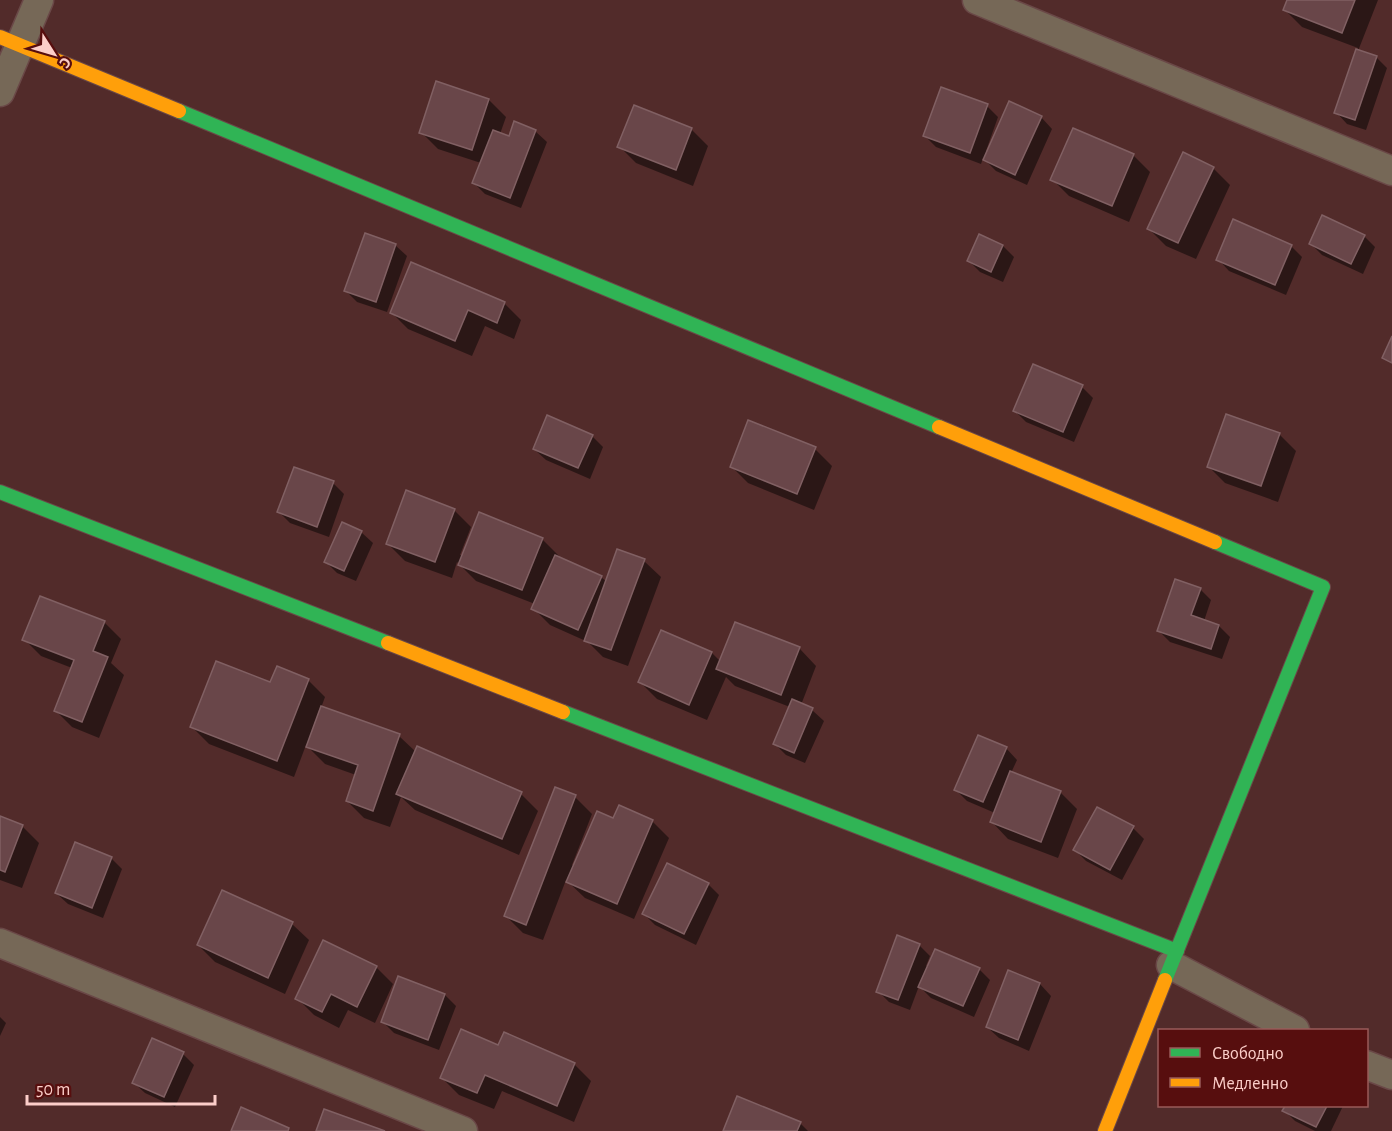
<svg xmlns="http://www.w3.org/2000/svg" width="1392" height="1131" viewBox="0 0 1392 1131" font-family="'Alegreya Sans',sans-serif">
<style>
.shadow{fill:#0007}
.building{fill:#694649;stroke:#816063;stroke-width:1.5}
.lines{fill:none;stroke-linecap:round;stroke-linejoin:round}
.street-casing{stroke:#6a4847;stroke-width:31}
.fast-casing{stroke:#6a4847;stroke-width:16}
.slow-casing{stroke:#6a4847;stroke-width:16}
.street{stroke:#766857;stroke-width:28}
.fast{stroke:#30b455;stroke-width:14}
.slow{stroke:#ff9f0a;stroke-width:14}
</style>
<rect width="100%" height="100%" fill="#522b2a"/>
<!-- shadow -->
<g class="shadow">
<polygon points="1289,0 1378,0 1358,51 1376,57 1387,68 1366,130 1347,124 1336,112 1358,48 1302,27 1285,10"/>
<polygon points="489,100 506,117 500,134 510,138 535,131 547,142 521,208 485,194 474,183 481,163 438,149 421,132"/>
<polygon points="987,106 998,117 986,151 988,152 1041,117 1052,129 1027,185 996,171 983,158 981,164 936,147 925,136"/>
<polygon points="691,129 708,146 693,186 636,163 619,146"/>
<polygon points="1133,155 1150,172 1129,222 1069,196 1052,179"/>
<polygon points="1213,168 1230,185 1196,259 1166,246 1149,229"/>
<polygon points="980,236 1003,246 1014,257 1003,282 980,272 969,261"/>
<polygon points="1364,236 1375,247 1363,274 1322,255 1311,244"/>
<polygon points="395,245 407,256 387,312 357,302 346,291"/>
<polygon points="1291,246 1302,257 1286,295 1229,271 1218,259"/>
<polygon points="412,264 504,303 521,320 514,339 485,326 472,356 408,329 391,312"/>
<polygon points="1082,387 1093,398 1074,442 1026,422 1015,411"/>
<polygon points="1279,434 1296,451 1278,502 1225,483 1208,466"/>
<polygon points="592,436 603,447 590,479 546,460 534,449"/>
<polygon points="815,449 832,466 814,510 748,483 731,466"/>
<polygon points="333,483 344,494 329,537 290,523 279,512"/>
<polygon points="454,510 471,527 460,555 463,556 542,539 559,556 558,558 601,577 607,582 644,561 661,577 628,666 603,657 588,642 550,625 533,608 535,604 476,581 457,562 452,578 405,561 388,544"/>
<polygon points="361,532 373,543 356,581 337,573 326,562"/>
<polygon points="1200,589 1211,600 1204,621 1219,626 1230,637 1222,659 1170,642 1159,631"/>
<polygon points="104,622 121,639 111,663 124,675 99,738 72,727 55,710 72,668 41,656 24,639"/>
<polygon points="736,624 800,649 816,666 801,705 812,710 824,721 805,763 786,755 774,743 790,707 735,686 726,677 707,720 657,699 640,682 662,632 712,653 721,662"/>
<polygon points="308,680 325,697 321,708 399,736 416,752 417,748 521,794 538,811 519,855 415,810 401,797 390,827 364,818 347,801 356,775 325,764 306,745 294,777 209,744 192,727 271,684"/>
<polygon points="1006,748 1017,760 1011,773 1060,792 1077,809 1058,858 1008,839 992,822 995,813 967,801 956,790"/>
<polygon points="575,797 592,814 572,865 575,866 614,820 652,821 669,838 634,919 585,898 566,880 543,940 523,933 506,916"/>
<polygon points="1097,809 1133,828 1144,839 1122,880 1086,861 1075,850"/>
<polygon points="0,818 22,826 39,843 22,888 0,880"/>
<polygon points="111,858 122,869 103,918 68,904 56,893"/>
<polygon points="708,884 719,895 696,945 655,925 644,914"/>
<polygon points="292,924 309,940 285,994 215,962 198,945"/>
<polygon points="919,945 930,956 926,966 979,969 990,980 974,1017 931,998 919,986 910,1010 889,1002 878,991"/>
<polygon points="376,967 393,984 375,1023 348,1010 339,1028 314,1015 297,998"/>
<polygon points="1009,972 1040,984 1051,996 1029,1051 999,1038 987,1027"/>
<polygon points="445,995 456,1006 439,1050 394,1033 383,1022"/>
<polygon points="0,1017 6,1023 0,1036"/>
<polygon points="499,1047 574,1064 591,1081 574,1122 502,1091 494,1109 459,1095 442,1078"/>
<polygon points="183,1054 194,1065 175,1107 145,1093 133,1082"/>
<polygon points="1286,1106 1343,1106 1331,1131 1315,1131 1295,1121 1284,1110"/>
<polygon points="800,1123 808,1131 724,1131"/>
</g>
<!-- building -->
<g class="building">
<polygon points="1287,0 1355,0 1342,33 1283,10"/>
<polygon points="1356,49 1377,56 1355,120 1334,113"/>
<polygon points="436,81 489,99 472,150 419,133"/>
<polygon points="941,87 988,104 970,153 923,136"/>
<polygon points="1009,101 1042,116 1015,175 983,160"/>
<polygon points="634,105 692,128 676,170 617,147"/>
<polygon points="514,121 536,130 510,198 472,183 493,130 509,136"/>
<polygon points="1073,128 1134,154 1112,206 1050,180"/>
<polygon points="1183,152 1214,167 1178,243 1147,229"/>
<polygon points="1322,215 1365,235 1351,264 1309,244"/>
<polygon points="1233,219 1292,245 1275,285 1216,260"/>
<polygon points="365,233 396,244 376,302 344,291"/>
<polygon points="979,234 1003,245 991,272 967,261"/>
<polygon points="411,262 505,302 497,323 468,310 455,341 390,313"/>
<polygon points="1392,336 1392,363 1382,358"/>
<polygon points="1033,364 1083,385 1063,432 1013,411"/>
<polygon points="1226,414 1280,433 1261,486 1207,467"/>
<polygon points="547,415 593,435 578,468 533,449"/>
<polygon points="748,420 816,447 797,494 730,467"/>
<polygon points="294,467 334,481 317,527 277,512"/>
<polygon points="406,490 455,509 435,562 386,544"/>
<polygon points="479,512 543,538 522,590 458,565"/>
<polygon points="342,522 362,531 344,571 324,562"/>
<polygon points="617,549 645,559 611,650 584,641"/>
<polygon points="555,555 602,576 578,630 531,609"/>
<polygon points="1175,579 1201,588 1191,615 1219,625 1211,649 1157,631"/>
<polygon points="40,596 105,621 93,651 108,657 82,722 54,711 74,660 22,640"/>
<polygon points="735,622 800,647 781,695 716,669"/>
<polygon points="661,630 712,652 689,705 638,682"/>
<polygon points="216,661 270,682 277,666 309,679 277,761 190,727"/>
<polygon points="792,699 813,708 794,753 773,744"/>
<polygon points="321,706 400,734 373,811 346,801 358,765 306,747"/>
<polygon points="978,735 1007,747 983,802 954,790"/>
<polygon points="417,746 522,792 502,839 396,794"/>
<polygon points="1010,771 1061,791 1041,842 990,822"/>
<polygon points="555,787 576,795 526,925 504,916"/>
<polygon points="619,805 653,820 617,904 566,882 597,811 613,818"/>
<polygon points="1097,807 1134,826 1110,870 1073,850"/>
<polygon points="0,816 23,825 5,872 0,870"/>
<polygon points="75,842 112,857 92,908 55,893"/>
<polygon points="667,863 709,883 684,934 642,914"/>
<polygon points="222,890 293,922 268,978 197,945"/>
<polygon points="897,935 920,944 898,1000 876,992"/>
<polygon points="323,940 377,966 357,1007 331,994 322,1012 295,999"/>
<polygon points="935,949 980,968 963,1006 918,987"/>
<polygon points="1008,970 1040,983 1018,1040 986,1027"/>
<polygon points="398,976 445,994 428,1040 381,1022"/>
<polygon points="461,1029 498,1045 504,1032 575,1063 557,1106 485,1075 477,1093 440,1078"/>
<polygon points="152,1038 184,1052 164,1097 132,1083"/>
<polygon points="737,1096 801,1122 797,1131 723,1131"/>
<polygon points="1285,1106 1327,1106 1316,1127 1282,1111"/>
<polygon points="241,1107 289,1128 288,1131 231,1131"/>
<polygon points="324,1109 385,1131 316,1131"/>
</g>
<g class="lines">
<defs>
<g id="street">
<polyline points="977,0 1392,171"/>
<polyline points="0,92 39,0"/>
<polyline points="0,943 463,1131"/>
<polyline points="1171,965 1295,1030"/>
<polyline points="1366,1065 1392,1075"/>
</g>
<g id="fast">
<polyline points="179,111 939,427"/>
<polyline points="0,492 388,643"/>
<polyline points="563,712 1177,951"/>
<polyline points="1165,980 1323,587 1215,542"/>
</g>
<g id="slow">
<polyline points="0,37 179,111"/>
<polyline points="939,427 1215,542"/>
<polyline points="388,643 563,712"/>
<polyline points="1105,1131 1165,980"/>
</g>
</defs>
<!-- street casing -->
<use href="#street" class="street-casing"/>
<!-- fast casing -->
<use href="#fast" class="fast-casing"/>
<!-- slow casing -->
<use href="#slow" class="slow-casing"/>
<!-- street -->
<use href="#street" class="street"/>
<!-- fast -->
<use href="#fast" class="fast"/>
<!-- slow -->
<use href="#slow" class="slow"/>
</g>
<!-- legend -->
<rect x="1158" y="1029" width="210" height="78" fill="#570e0e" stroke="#995b59" stroke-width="1.5"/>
<rect x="1170" y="1048" width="30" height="9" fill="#30b455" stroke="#995b59" stroke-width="1.5"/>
<text x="1212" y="1059" font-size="18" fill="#fccec9">Свободно</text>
<rect x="1170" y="1078" width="30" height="9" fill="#ff9f0a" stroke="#995b59" stroke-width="1.5"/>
<text x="1212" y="1089" font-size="18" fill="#fccec9">Медленно</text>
<!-- north arrow -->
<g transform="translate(54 54) rotate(127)" stroke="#570e0e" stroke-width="4.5" paint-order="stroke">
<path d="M0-4.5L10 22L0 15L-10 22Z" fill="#fccec9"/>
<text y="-9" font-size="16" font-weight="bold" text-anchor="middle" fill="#fccec9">С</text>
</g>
<!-- scale -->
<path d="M27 1095v9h188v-9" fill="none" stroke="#fccec9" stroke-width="3"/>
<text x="36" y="1095" font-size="18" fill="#fccec9" stroke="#570e0e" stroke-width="4.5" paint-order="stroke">50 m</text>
</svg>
